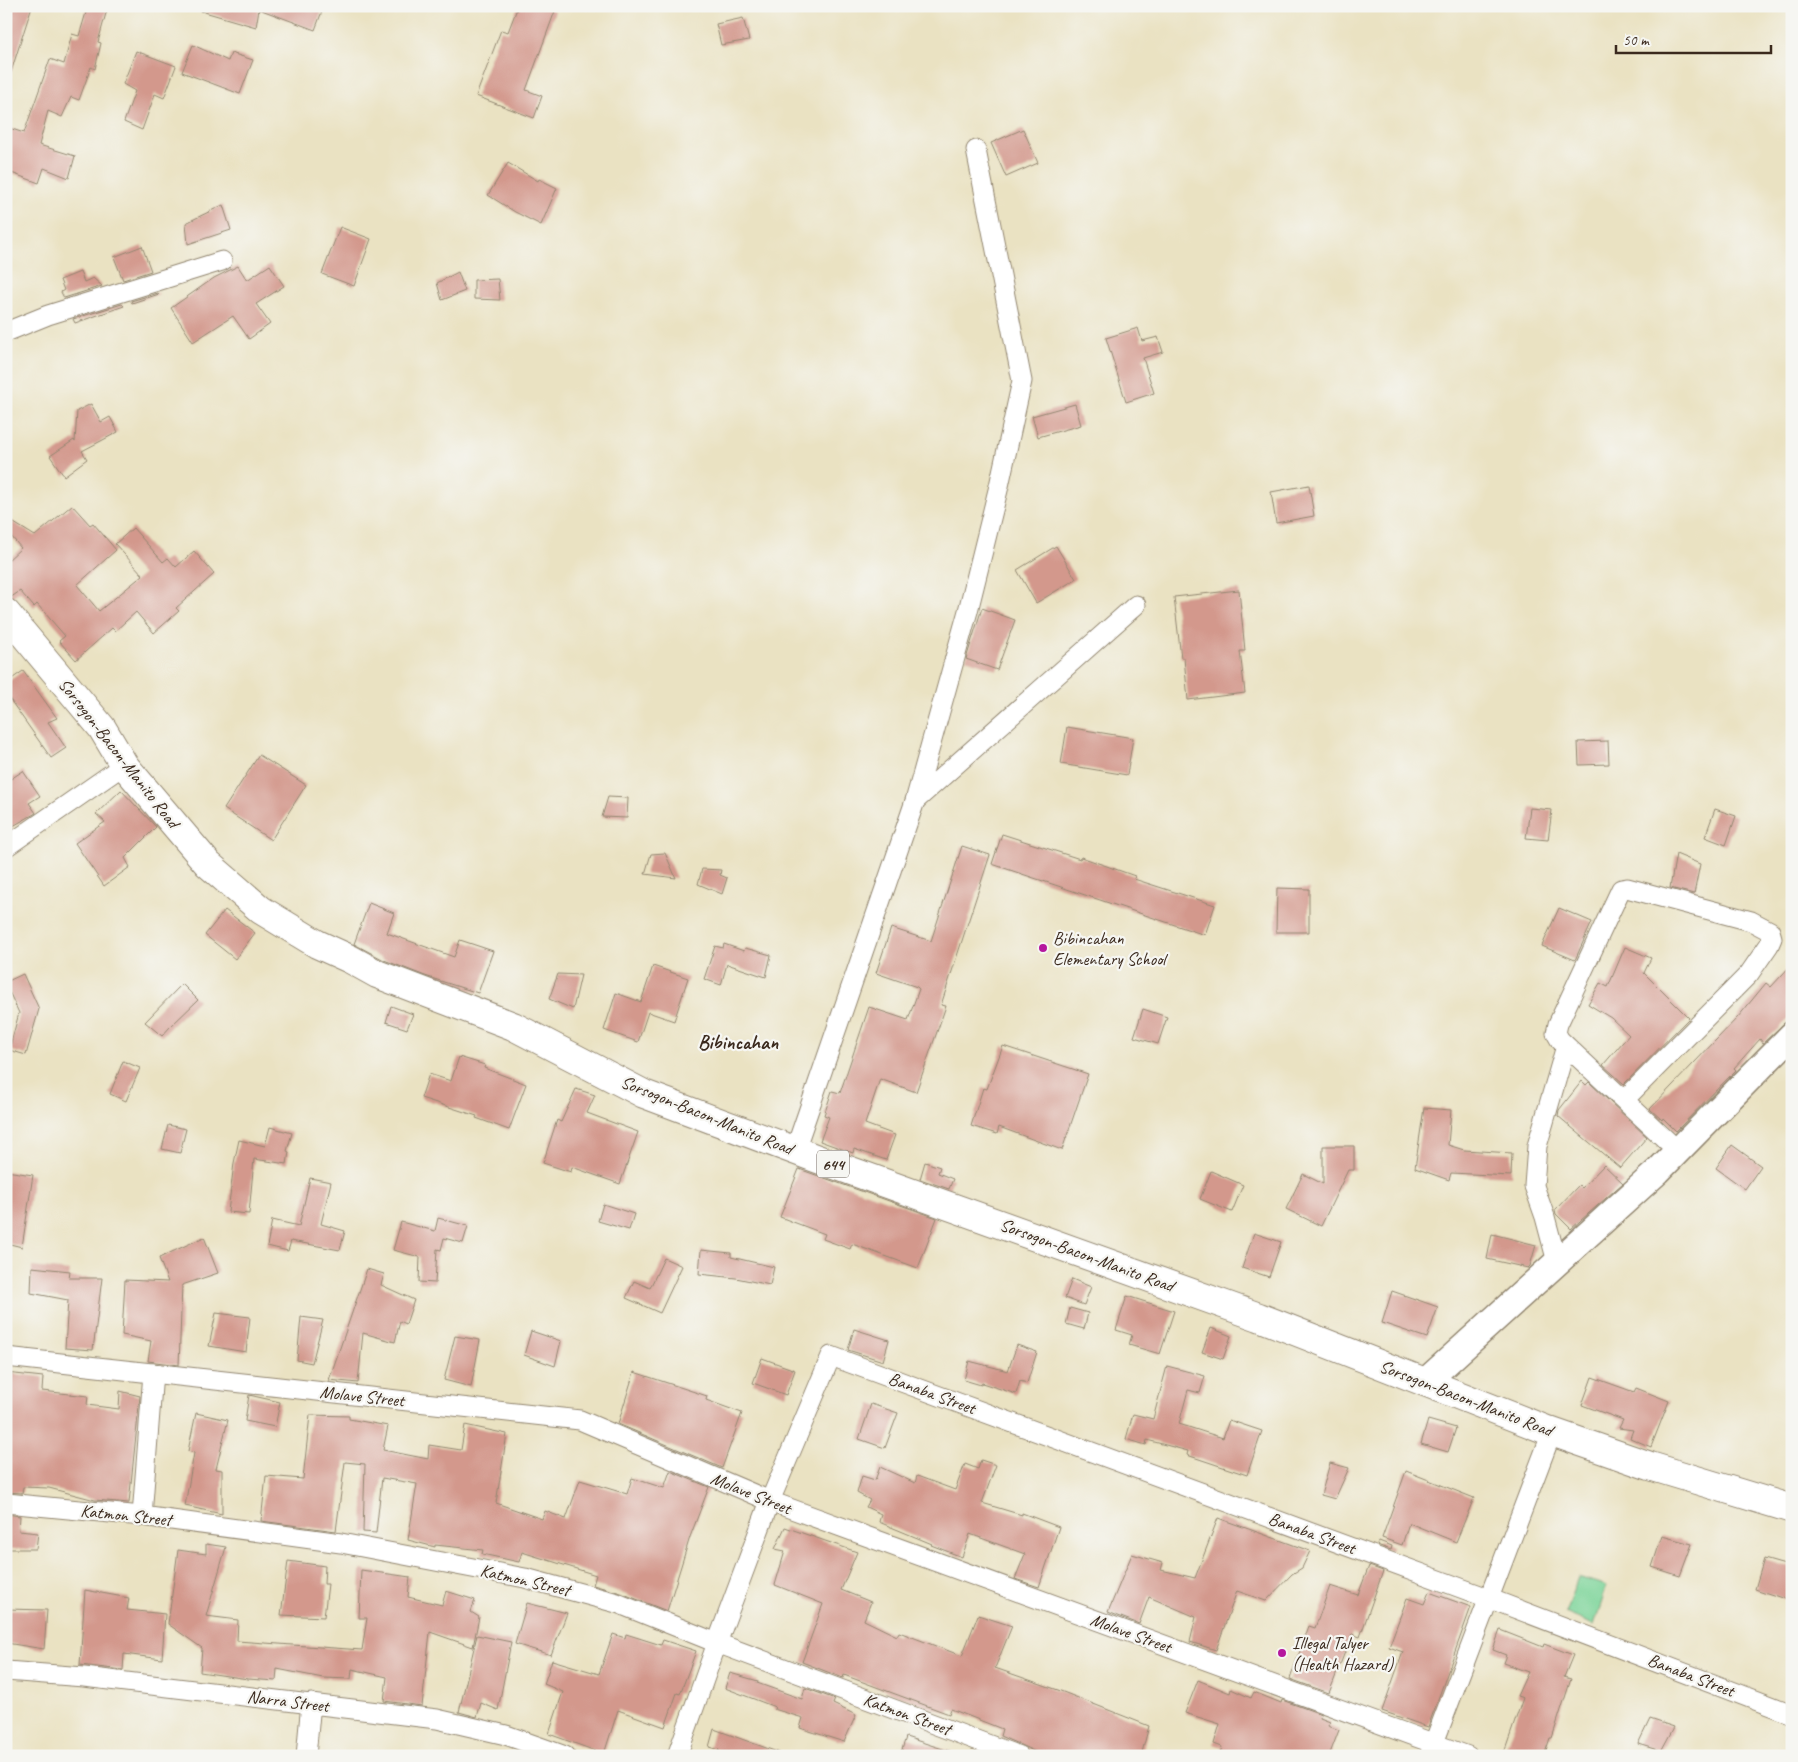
<svg xmlns="http://www.w3.org/2000/svg" width="1798" height="1762" viewBox="0 0 1798 1762" font-family="Caveat,sans-serif">
<style>
.green{fill:#7bd499;stroke:#5b7f5c}
.building{fill:#d3988c}
.lines{fill:none;stroke-linecap:round;stroke-linejoin:round}
.street-casing{stroke:#928670;stroke-width:21}
.secondary-casing{stroke:#928670;stroke-width:29}
.primary-casing{stroke:#928670;stroke-width:30}
.street{stroke:#fff;stroke-width:19}
.secondary{stroke:#fff;stroke-width:26}
.primary{stroke:#fff;stroke-width:28}
.poi-dot{fill:#b5179e;stroke:#f6f6f2;stroke-width:2}
.labels{text-anchor:middle;stroke-width:4.5;stroke-linejoin:round;paint-order:stroke}
.shield{fill:#f6f6f2;stroke:#73675e;stroke-width:1}
.shield-label{font-size:16px;font-weight:bold;fill:#3b2a1e}
.street-label{font-size:18px;fill:#3b2a1e;stroke:#f6f6f2}
.poi-label{font-size:18px;fill:#3b2a1e;stroke:#f6f6f2;text-anchor:start}
.quarter-label{font-size:20px;font-weight:bold;fill:#3b2a1e;stroke:#f6f6f2}
</style>
<rect width="100%" height="100%" fill="#f6f6f2"/>
<filter id="ink" filterUnits="userSpaceOnUse"><feTurbulence type="fractalNoise" baseFrequency=".02" numOctaves="2"/><feDisplacementMap in="SourceGraphic" scale="10" xChannelSelector="R" yChannelSelector="G"/><feConvolveMatrix kernelMatrix="1 2 1 2 8 2 1 2 1" color-interpolation-filters="sRGB"/></filter>
<filter id="wash" filterUnits="userSpaceOnUse"><feTurbulence type="fractalNoise" baseFrequency=".0096" numOctaves="4" result="noise"/><feDisplacementMap in="SourceGraphic" scale="20" xChannelSelector="R" yChannelSelector="G"/><feGaussianBlur stdDeviation="1.12" result="paint"/><feColorMatrix in="noise" values="0 0 0 0 0 0 0 0 0 0 0 0 0 0 0 0 0 1.4 0 .05"/><feComposite in="paint" operator="in"/></filter>
<g filter="url(#wash)">
<rect width="100%" height="100%" fill="#eae2c2"/>
<!-- green -->
<polygon class="green" points="1578,1577 1607,1586 1594,1625 1565,1613"/>
<g id="blocks">
<!-- building -->
<g class="building">
<polygon points="6,6 32,6 10,75 6,75"/>
<polygon points="88,6 108,6 98,42 101,43 95,69 91,67 79,100 71,97 62,117 48,111 39,145 75,156 69,178 44,168 39,183 6,171 6,127 24,133 50,59 64,64 72,34 79,36"/>
<polygon points="202,6 324,6 315,30 259,9 256,27 201,11"/>
<polygon points="518,6 544,6 555,11 526,90 542,96 534,118 476,96 501,30 508,32"/>
<polygon points="743,18 749,40 721,45 716,24"/>
<polygon points="193,45 228,61 231,53 253,60 240,94 182,72"/>
<polygon points="136,51 176,66 164,98 155,94 142,130 124,122 135,91 123,84"/>
<polygon points="1023,129 1038,163 1006,177 991,143"/>
<polygon points="508,163 538,181 539,179 557,188 541,225 515,212 488,195"/>
<polygon points="223,205 231,230 188,244 186,223"/>
<polygon points="340,227 371,239 354,286 322,274"/>
<polygon points="142,246 151,271 123,280 114,257"/>
<polygon points="270,265 284,286 256,304 270,324 249,339 233,316 193,342 171,308 214,278 238,266 247,280"/>
<polygon points="80,272 84,282 93,278 102,286 64,298 61,292 64,290 60,280"/>
<polygon points="458,272 465,291 442,300 437,283"/>
<polygon points="498,279 500,300 474,299 474,280"/>
<polygon points="158,293 159,294 132,303 131,301"/>
<polygon points="122,304 124,306 75,323 73,319"/>
<polygon points="1138,328 1142,341 1158,337 1163,352 1143,358 1154,393 1126,402 1106,338"/>
<polygon points="91,404 101,422 110,417 118,432 82,451 87,459 64,476 50,456 74,440 75,442 77,411"/>
<polygon points="1075,404 1081,425 1038,437 1032,416"/>
<polygon points="1309,485 1314,516 1276,523 1271,492"/>
<polygon points="72,505 90,525 93,523 116,550 77,585 99,611 143,575 115,544 133,528 163,562 168,558 176,567 194,551 214,574 176,608 179,611 154,633 136,612 115,631 112,628 76,660 59,641 65,636 37,604 34,607 20,591 10,598 6,598 6,562 21,548 6,530 6,518 35,536"/>
<polygon points="1056,546 1076,579 1036,603 1017,570"/>
<polygon points="1239,590 1245,651 1240,651 1245,693 1188,700 1184,658 1181,658 1174,597"/>
<polygon points="982,608 1015,620 997,670 966,659"/>
<polygon points="23,671 57,718 48,722 66,748 51,758 6,694 6,683"/>
<polygon points="1067,727 1133,738 1127,775 1061,764"/>
<polygon points="1608,741 1609,764 1579,765 1578,742"/>
<polygon points="259,755 306,785 271,840 224,809"/>
<polygon points="23,771 40,796 29,803 36,813 6,830 6,782"/>
<polygon points="121,790 156,827 125,858 130,867 104,886 75,843 105,822 96,814"/>
<polygon points="608,797 628,798 627,818 602,817"/>
<polygon points="1530,808 1552,810 1548,840 1526,838"/>
<polygon points="1715,809 1736,816 1726,845 1705,837"/>
<polygon points="1002,834 1080,859 1081,857 1135,876 1134,879 1215,905 1205,935 992,864"/>
<polygon points="962,846 990,855 941,1005 946,1006 916,1092 880,1079 865,1124 895,1135 886,1160 854,1149 853,1153 820,1141 829,1117 824,1115 832,1091 840,1093 869,1007 908,1020 919,989 917,987 876,973 891,928 931,941"/>
<polygon points="665,853 676,878 645,874 651,854"/>
<polygon points="1676,854 1700,864 1694,894 1670,888"/>
<polygon points="702,869 721,870 720,875 727,878 722,894 698,884"/>
<polygon points="1277,888 1309,889 1309,932 1276,932"/>
<polygon points="369,903 394,913 387,933 454,957 460,940 493,951 478,993 425,976 384,960 354,944"/>
<polygon points="1559,908 1592,922 1575,960 1542,946"/>
<polygon points="225,910 255,933 235,959 205,935"/>
<polygon points="724,944 744,951 745,948 771,955 766,977 727,964 721,985 704,979 715,946 723,948"/>
<polygon points="1625,947 1651,958 1644,973 1689,1018 1624,1084 1603,1065 1629,1035 1611,1018 1588,1004 1600,983 1608,987"/>
<polygon points="1792,964 1792,1016 1763,1043 1760,1039 1734,1068 1736,1070 1676,1131 1663,1118 1662,1120 1650,1109 1738,1017 1766,983 1771,987"/>
<polygon points="653,966 688,978 674,1021 648,1012 638,1042 604,1030 616,993 641,1002"/>
<polygon points="23,974 39,1009 26,1055 9,1050 19,1013 6,985 6,982"/>
<polygon points="558,974 581,975 573,1009 549,999"/>
<polygon points="182,984 198,1000 170,1027 162,1036 145,1022"/>
<polygon points="391,1006 413,1014 407,1029 386,1022"/>
<polygon points="1143,1009 1167,1017 1158,1044 1134,1037"/>
<polygon points="1003,1046 1088,1074 1062,1150 999,1127 997,1134 971,1126 983,1088 987,1089"/>
<polygon points="459,1057 485,1065 484,1068 526,1084 509,1130 476,1118 477,1116 421,1098 429,1074 451,1081"/>
<polygon points="123,1061 140,1068 126,1101 110,1094"/>
<polygon points="1582,1081 1586,1085 1589,1082 1647,1137 1620,1168 1558,1116 1559,1110"/>
<polygon points="576,1089 595,1095 587,1113 638,1132 620,1184 572,1167 571,1172 543,1163 557,1120 561,1122"/>
<polygon points="1424,1108 1451,1110 1448,1145 1464,1150 1512,1153 1511,1176 1451,1173 1449,1180 1415,1168"/>
<polygon points="168,1125 186,1129 180,1153 162,1149"/>
<polygon points="270,1127 292,1133 287,1151 289,1152 287,1164 254,1159 249,1214 228,1212 234,1163 239,1140 265,1146"/>
<polygon points="1732,1145 1761,1166 1745,1189 1716,1168"/>
<polygon points="1323,1146 1354,1146 1354,1170 1348,1170 1321,1226 1286,1209 1303,1174 1323,1184"/>
<polygon points="925,1162 940,1167 938,1173 953,1179 949,1189 920,1179"/>
<polygon points="1604,1165 1623,1183 1571,1229 1556,1214 1555,1210 1579,1185 1582,1188"/>
<polygon points="799,1169 937,1218 918,1268 852,1244 850,1249 823,1239 825,1234 780,1217"/>
<polygon points="6,1171 33,1175 22,1247 6,1243"/>
<polygon points="1211,1171 1243,1185 1232,1212 1200,1199"/>
<polygon points="310,1178 331,1182 321,1224 345,1231 340,1250 291,1241 288,1251 267,1246 272,1220 299,1226"/>
<polygon points="603,1204 634,1214 629,1230 598,1221"/>
<polygon points="438,1218 468,1226 463,1243 444,1238 441,1250 437,1249 435,1283 419,1282 420,1257 393,1250 401,1222 435,1231"/>
<polygon points="1254,1233 1281,1242 1269,1277 1242,1268"/>
<polygon points="1492,1234 1536,1245 1530,1266 1528,1268 1487,1259"/>
<polygon points="204,1237 218,1273 182,1285 179,1365 148,1361 151,1341 122,1335 125,1280 168,1282 159,1258"/>
<polygon points="701,1250 731,1253 731,1257 774,1267 770,1285 736,1278 699,1274"/>
<polygon points="664,1258 682,1266 660,1313 626,1298 634,1281 650,1288"/>
<polygon points="32,1267 70,1271 69,1278 102,1278 93,1350 65,1348 68,1300 31,1293"/>
<polygon points="367,1269 384,1274 381,1285 414,1300 406,1324 400,1321 395,1342 363,1333 358,1383 329,1380"/>
<polygon points="1072,1279 1091,1287 1084,1305 1065,1298"/>
<polygon points="1392,1291 1438,1307 1427,1338 1382,1323"/>
<polygon points="1127,1296 1174,1311 1160,1354 1129,1345 1132,1335 1116,1330"/>
<polygon points="1070,1308 1088,1313 1084,1329 1066,1324"/>
<polygon points="216,1313 250,1317 246,1352 209,1346"/>
<polygon points="301,1317 323,1320 312,1363 297,1360"/>
<polygon points="1211,1328 1231,1336 1223,1359 1202,1352"/>
<polygon points="854,1329 889,1340 883,1361 848,1350"/>
<polygon points="531,1331 561,1341 555,1366 524,1355"/>
<polygon points="455,1336 480,1340 471,1387 444,1380"/>
<polygon points="1017,1345 1037,1352 1027,1383 1020,1381 1016,1394 982,1383 981,1385 964,1380 969,1361 1008,1371"/>
<polygon points="762,1358 795,1370 786,1395 753,1383"/>
<polygon points="1167,1366 1205,1376 1200,1393 1188,1390 1179,1424 1223,1438 1229,1420 1262,1431 1247,1475 1187,1455 1188,1451 1147,1440 1146,1445 1126,1439 1133,1414 1153,1419"/>
<polygon points="634,1372 707,1396 706,1400 742,1413 722,1468 618,1424"/>
<polygon points="6,1373 43,1377 42,1391 88,1396 87,1405 119,1409 120,1391 140,1396 129,1503 95,1500 49,1488 23,1487 22,1493 6,1492"/>
<polygon points="1592,1377 1634,1392 1636,1388 1669,1401 1651,1447 1630,1438 1633,1430 1619,1428 1623,1420 1582,1405"/>
<polygon points="249,1395 280,1402 275,1427 245,1421"/>
<polygon points="871,1404 898,1413 885,1448 859,1439"/>
<polygon points="196,1413 228,1420 216,1469 222,1470 222,1514 185,1506 194,1453 188,1451"/>
<polygon points="310,1415 349,1416 349,1419 388,1426 383,1450 428,1459 429,1445 461,1450 465,1425 507,1434 496,1503 542,1519 545,1511 566,1519 580,1480 627,1494 632,1478 664,1488 670,1471 709,1487 690,1537 667,1611 621,1593 593,1585 596,1575 522,1552 519,1562 482,1554 483,1550 435,1545 435,1547 408,1540 417,1484 382,1478 376,1533 363,1532 365,1464 345,1462 336,1531 261,1521 266,1476 303,1479"/>
<polygon points="1428,1420 1456,1428 1448,1452 1421,1444"/>
<polygon points="981,1460 996,1465 982,1503 1022,1515 1022,1513 1059,1527 1039,1587 1015,1579 1025,1554 970,1534 962,1557 931,1545 932,1544 879,1522 881,1514 866,1507 870,1500 857,1493 862,1476 875,1480 880,1467 915,1483 917,1476 955,1490 965,1464 978,1469"/>
<polygon points="1330,1463 1349,1468 1335,1499 1321,1495"/>
<polygon points="1406,1471 1474,1498 1456,1542 1409,1523 1402,1545 1382,1538"/>
<polygon points="6,1514 20,1516 19,1531 38,1533 36,1549 6,1549"/>
<polygon points="1218,1518 1310,1551 1302,1568 1292,1574 1266,1601 1237,1591 1216,1650 1190,1642 1196,1617 1149,1597 1139,1624 1108,1612 1132,1554 1163,1563 1161,1570 1195,1578"/>
<polygon points="785,1527 857,1552 841,1590 871,1602 864,1620 897,1636 899,1632 962,1656 978,1615 1012,1626 995,1668 1058,1690 1149,1726 1141,1756 1045,1756 1000,1736 1002,1729 951,1709 949,1714 844,1675 843,1678 802,1662 823,1604 775,1585 785,1551 775,1549"/>
<polygon points="1662,1536 1692,1544 1680,1576 1652,1567"/>
<polygon points="1379,1541 1392,1546 1391,1550 1377,1545"/>
<polygon points="206,1544 226,1547 206,1616 238,1620 237,1641 362,1650 367,1618 359,1618 361,1570 410,1577 408,1597 442,1605 446,1591 475,1600 471,1612 479,1617 473,1647 430,1632 422,1706 384,1701 387,1677 352,1669 351,1679 323,1678 277,1669 276,1681 248,1679 200,1672 202,1648 168,1624 178,1550 206,1554"/>
<polygon points="1764,1559 1792,1567 1792,1587 1788,1600 1755,1589"/>
<polygon points="288,1561 325,1566 324,1584 328,1584 324,1617 281,1615"/>
<polygon points="1369,1566 1383,1571 1360,1637 1352,1634 1329,1693 1290,1679 1309,1626 1315,1628 1330,1586 1358,1595"/>
<polygon points="85,1590 129,1598 127,1610 165,1614 162,1659 124,1654 123,1670 80,1665"/>
<polygon points="1429,1592 1471,1607 1428,1727 1382,1711 1403,1652 1389,1647 1407,1598 1424,1604"/>
<polygon points="527,1603 567,1613 551,1655 515,1644"/>
<polygon points="6,1609 47,1610 44,1649 6,1643"/>
<polygon points="1500,1630 1543,1647 1544,1644 1573,1655 1564,1677 1571,1679 1552,1738 1550,1738 1544,1756 1503,1756 1523,1698 1517,1696 1528,1672 1503,1663 1506,1655 1493,1650"/>
<polygon points="613,1634 625,1638 626,1634 661,1645 663,1640 696,1651 680,1694 677,1693 665,1727 618,1710 604,1754 549,1734 563,1692 544,1684 552,1660 599,1674"/>
<polygon points="477,1635 511,1642 498,1710 481,1703 477,1717 459,1712"/>
<polygon points="730,1673 758,1681 757,1683 802,1699 805,1688 835,1699 833,1704 856,1715 844,1742 800,1728 803,1718 774,1709 775,1707 725,1688"/>
<polygon points="1198,1680 1230,1693 1231,1689 1251,1698 1254,1692 1281,1703 1282,1700 1321,1714 1320,1718 1330,1722 1328,1726 1339,1730 1329,1756 1219,1756 1222,1747 1214,1744 1220,1724 1185,1713"/>
<polygon points="1650,1719 1674,1727 1661,1751 1638,1744"/>
<polygon points="714,1729 780,1753 780,1756 718,1756 719,1750 709,1747"/>
<polygon points="906,1737 955,1753 954,1756 900,1756"/>
</g>
</g>
</g>
<g filter="url(#ink)">
<use href="#blocks" fill-opacity="0" stroke="#928670" stroke-width="1"/>
<g class="lines">
<defs>
<g id="street">
<polyline points="6,332 48,315 222,261"/>
<polyline points="915,801 1136,605"/>
<polyline points="6,847 124,765"/>
<polyline points="1624,1100 1749,974 1769,945 1772,938 1770,931 1751,921 1627,888 1621,889 1558,1024 1556,1033 1560,1040 1678,1151"/>
<polyline points="795,1150 915,801 968,611 999,486 1022,381 976,150"/>
<polyline points="1557,1262 1545,1217 1534,1186 1537,1146 1566,1046"/>
<polyline points="6,1357 580,1420 770,1501 1468,1756"/>
<polyline points="6,1503 142,1516 341,1543 525,1578 617,1603 717,1643 1019,1756"/>
<polyline points="142,1516 153,1373"/>
<polyline points="6,1671 84,1677 437,1719 506,1735 565,1756"/>
<polyline points="306,1756 311,1703"/>
<polyline points="677,1756 717,1643 770,1501 831,1356 1488,1598 1792,1714"/>
<polyline points="1429,1756 1552,1432"/>
</g>
<polyline id="secondary" points="1425,1382 1658,1171 1792,1035"/>
<polyline id="primary" points="6,613 102,728 124,765 208,864 261,910 317,944 350,959 377,974 513,1026 644,1094 815,1158 1259,1317 1552,1432 1650,1466 1792,1509"/>
</defs>
<!-- street casing -->
<use href="#street" class="street-casing"/>
<!-- secondary casing -->
<use href="#secondary" class="secondary-casing"/>
<!-- primary casing -->
<use href="#primary" class="primary-casing"/>
<!-- street -->
<use href="#street" class="street"/>
<!-- secondary -->
<use href="#secondary" class="secondary"/>
<!-- primary -->
<use href="#primary" class="primary"/>
</g>
</g>
<!-- markers -->
<g class="poi-dot">
<circle cx="1043" cy="948" r="5"/>
<circle cx="1282" cy="1653" r="5"/>
</g>
<g class="labels">
<!-- shield labels -->
<rect class="shield" x="817" y="1150.5" width="32" height="27" rx="4"/>
<g class="shield-label">
<text x="833" y="1170">644</text>
</g>
<!-- street labels -->
<g class="street-label">
<text transform="translate(119 753) rotate(52)" y="6">Sorsogon-Bacon-Manito Road</text>
<text transform="translate(707 1115) rotate(22)" y="6">Sorsogon-Bacon-Manito Road</text>
<text transform="translate(1087 1255) rotate(20)" y="6">Sorsogon-Bacon-Manito Road</text>
<text transform="translate(932 1393) rotate(20)" y="6">Banaba Street</text>
<text transform="translate(362 1396) rotate(6)" y="6">Molave Street</text>
<text transform="translate(1466 1398) rotate(21)" y="6">Sorsogon-Bacon-Manito Road</text>
<text transform="translate(751 1493) rotate(22)" y="6">Molave Street</text>
<text transform="translate(126 1515) rotate(6)" y="6">Katmon Street</text>
<text transform="translate(1312 1533) rotate(20)" y="6">Banaba Street</text>
<text transform="translate(525 1580) rotate(13)" y="6">Katmon Street</text>
<text transform="translate(1131 1633) rotate(20)" y="6">Molave Street</text>
<text transform="translate(1691 1675) rotate(21)" y="6">Banaba Street</text>
<text transform="translate(288 1701) rotate(7)" y="6">Narra Street</text>
<text transform="translate(907 1714) rotate(20)" y="6">Katmon Street</text>
</g>
<!-- poi labels -->
<g class="poi-label">
<text x="1053" y="944">Bibincahan<tspan x="1053" dy="21">Elementary School</tspan></text>
<text x="1292" y="1649">Illegal Talyer<tspan x="1292" dy="21">(Health Hazard)</tspan></text>
</g>
<!-- quarter labels -->
<g class="quarter-label">
<text x="738" y="1049">Bibincahan</text>
</g>
</g>
<!-- margin -->
<rect width="1798" height="1762" fill="none" stroke="#f6f6f2" stroke-width="25"/>
<!-- scale -->
<path d="M1616 45v8h155v-8" fill="none" stroke="#3b2a1e" stroke-width="2.5"/>
<text x="1623" y="45" font-size="15" fill="#3b2a1e" stroke="#f6f6f2" stroke-width="4" paint-order="stroke">50 m</text>
</svg>
